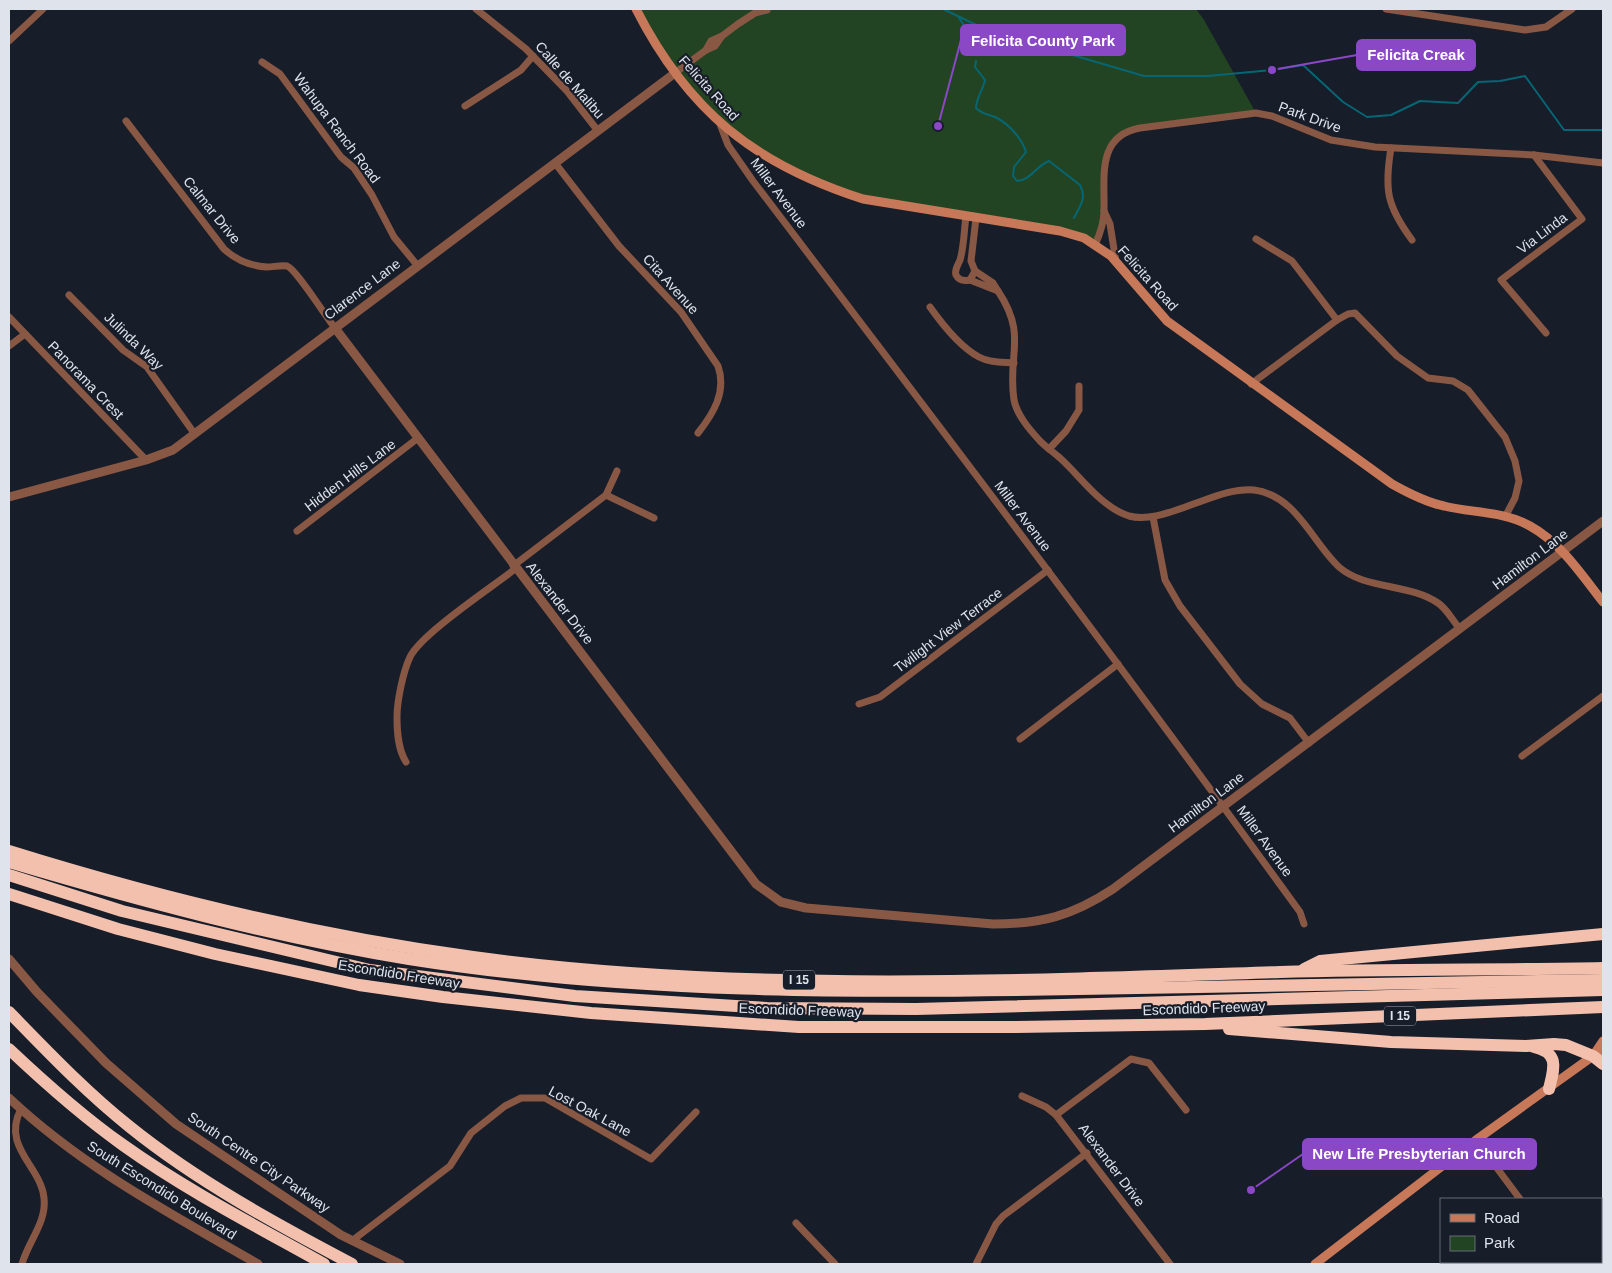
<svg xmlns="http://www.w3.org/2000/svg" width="1612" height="1273" viewBox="0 0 1612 1273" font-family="Helvetica,sans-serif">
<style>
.green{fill:#234422}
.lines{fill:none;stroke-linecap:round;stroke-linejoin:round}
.stream{stroke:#066674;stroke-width:2}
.minor{stroke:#895844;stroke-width:7}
.tertiary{stroke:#895844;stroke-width:9}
.secondary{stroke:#c77858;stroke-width:9}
.motorway{stroke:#f2c0ad;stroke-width:12}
.labels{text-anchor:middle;stroke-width:4.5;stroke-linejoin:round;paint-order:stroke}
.shield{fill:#171d29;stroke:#a3a8b2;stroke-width:1}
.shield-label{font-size:12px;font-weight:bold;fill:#dfe3ec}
.street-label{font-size:14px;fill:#dfe3ec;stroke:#171d29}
.leader{fill:none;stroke:#8a47c6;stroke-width:2}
.callout-dot{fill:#8a47c6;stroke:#171d29;stroke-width:2}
.callout{fill:#8a47c6;stroke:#8a47c6;stroke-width:2}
.callout-label{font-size:15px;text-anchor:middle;font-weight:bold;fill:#fff}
</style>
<rect width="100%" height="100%" fill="#171d29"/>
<!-- green -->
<path class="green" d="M636,9H1196L1204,20L1256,113L1140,128C1093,146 1110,171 1104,211C1102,222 1098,233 1095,245L1084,238L863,199L751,148L675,73Z"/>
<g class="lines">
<!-- stream -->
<g class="stream">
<polyline points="943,9 1008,40 1052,49 1144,76 1208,76 1272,70 1303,65 1343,102 1367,117 1391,115 1420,101 1458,103 1478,82 1500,81 1525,76 1564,130 1603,130"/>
<polyline points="958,16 979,50"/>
<path d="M976,61L975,67L985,80C983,90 976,98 976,108C983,115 989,114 997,118C1010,125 1022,139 1026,152L1014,167L1013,176L1017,181C1031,180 1036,166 1049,161L1080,185C1087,198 1080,206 1074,218"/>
</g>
<!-- minor -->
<g class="minor">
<polyline points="476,9 526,49 567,91 598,131"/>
<polyline points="1386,9 1525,30 1546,27 1572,9"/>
<polyline points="9,41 43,9"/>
<polyline points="706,50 711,41 722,36"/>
<polyline points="262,62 280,74 341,157 354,168 372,195 394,237 417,265"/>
<polyline points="675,73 706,50 715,46 722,36 738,24 755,13 767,10"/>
<polyline points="465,106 521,70 533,56"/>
<path d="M126,121L224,249C236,260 251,266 267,267C273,267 281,265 287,266C296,269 326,317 335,328"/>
<path d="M720,124L728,145L753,181C937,423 1121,665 1300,912L1304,924"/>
<path d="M1391,148C1384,190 1387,206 1412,240"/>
<polyline points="1534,155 1582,219 1501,280 1546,333"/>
<path d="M555,163L619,246L681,312L718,366C727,392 713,414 698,433"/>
<polyline points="1104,211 1110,224 1116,262"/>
<path d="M966,216C964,231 964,247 960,260C958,265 954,270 956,275C959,281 965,281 970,280L975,271L971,261L976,218"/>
<polyline points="1256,239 1292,261 1337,320"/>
<path d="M1095,245C1100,234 1104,223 1104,211C1105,178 1096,136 1140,128L1256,113L1272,116L1331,140L1375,147L1534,155L1603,163"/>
<polyline points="970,280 998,291 993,283 975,271"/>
<path d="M998,291C1028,336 1007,354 1014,400C1017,415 1029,429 1040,441C1046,447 1053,452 1060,458C1081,477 1101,507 1129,516C1148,521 1171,512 1188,506C1209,499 1232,488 1254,490C1296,495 1312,542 1339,567C1365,590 1409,583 1438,603C1447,609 1453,621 1460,629"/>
<polyline points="69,295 123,350 147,367 194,433"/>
<path d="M930,307C942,324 960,347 979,357C990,363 1003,362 1014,363"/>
<polyline points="9,317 146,460"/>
<polyline points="9,346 25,334"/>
<polyline points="1251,384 1337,320 1348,314 1355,313 1397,356 1428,378 1453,381 1468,390 1505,437 1515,461 1519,481 1515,498 1505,517"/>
<polyline points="1049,449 1066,431 1079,410 1079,386"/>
<polyline points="606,495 654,518"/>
<polyline points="1153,517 1165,580 1180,606 1240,684 1262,704 1290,718 1309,743"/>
<polyline points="297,531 418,438"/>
<polyline points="513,566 606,495 617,471"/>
<polyline points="859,704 880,697 1048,570"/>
<polyline points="1020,739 1118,664"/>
<polyline points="1522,756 1603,696"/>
<path d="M406,762C398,749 397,733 397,717C397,701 403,672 410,657C421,634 492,587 515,569"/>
<polyline points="1022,1096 1046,1107 1056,1115 1170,1264"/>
<path d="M21,1109C1,1147 41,1166 44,1198C47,1222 28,1242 22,1264"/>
<polyline points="1056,1115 1131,1059 1149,1063 1186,1110"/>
<polyline points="1476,1140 1520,1199"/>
<polyline points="796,1223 835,1264"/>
<polyline points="353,1240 450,1166 471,1133 505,1106 521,1098 545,1098 651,1159 696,1112"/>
<polyline points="1565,1262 1567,1264"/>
<polyline points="976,1264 996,1224 1003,1216 1087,1153"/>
</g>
<!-- tertiary -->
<g class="tertiary">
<path d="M335,328C474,514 617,698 756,884L781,902L806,908L993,924C1041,924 1072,916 1113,889L1603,521"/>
<polyline points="9,497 146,460 173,450 675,73"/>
<polyline points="9,959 37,992 106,1063 176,1124 341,1235 400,1264"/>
<path d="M9,1098C82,1167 171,1214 258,1264"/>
</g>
<!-- secondary -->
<g class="secondary">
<path d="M636,9C688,111 754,164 863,199L1060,231L1084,238L1111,256L1167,321L1392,484C1408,493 1425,502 1444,506C1472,513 1504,511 1530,526C1561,543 1581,574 1603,602"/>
<polyline points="1593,1056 1603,1041"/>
<polyline points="1315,1264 1476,1140 1593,1056 1603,1052"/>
</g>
<!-- motorway -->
<g class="motorway">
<path d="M9,851C160,898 316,936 473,957C740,993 1012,981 1280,972C1388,969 1496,970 1603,968"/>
<path d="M9,862C141,901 273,937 409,959C631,994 855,993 1078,989C1253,987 1428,984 1603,980"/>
<polyline points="9,875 122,911 370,970 575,996 767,1008 916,1009 1603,990"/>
<polyline points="9,894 118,929 215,954 359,985 443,997 591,1013 799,1027 1010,1027 1205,1024 1603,1007"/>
<polyline points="1304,969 1320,961 1603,934"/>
<path d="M9,1012C48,1052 86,1092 130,1127C197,1181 276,1224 352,1264"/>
<polyline points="1229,1029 1391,1042 1526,1046 1554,1044 1566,1045 1593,1056 1603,1064"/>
<path d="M1534,1047C1560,1053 1554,1068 1549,1089"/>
<path d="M9,1049C45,1083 82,1116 123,1145C186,1190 256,1226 324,1264"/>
</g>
</g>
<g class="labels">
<!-- shield labels -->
<g class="shield">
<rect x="783" y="970.5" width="32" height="19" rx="4"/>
<rect x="1384" y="1006.5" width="32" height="19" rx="4"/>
</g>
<g class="shield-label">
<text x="799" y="984">I 15</text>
<text x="1400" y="1020">I 15</text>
</g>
<!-- street labels -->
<g class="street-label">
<text transform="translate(570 80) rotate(49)" y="5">Calle de Malibu</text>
<text transform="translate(709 88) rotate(48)" y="5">Felicita Road</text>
<text transform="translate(1310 117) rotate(20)" y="5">Park Drive</text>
<text transform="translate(337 128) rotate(53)" y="5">Wahupa Ranch Road</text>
<text transform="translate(779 193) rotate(53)" y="5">Miller Avenue</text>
<text transform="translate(212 210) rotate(51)" y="5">Calmar Drive</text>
<text transform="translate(1542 233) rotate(-37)" y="5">Via Linda</text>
<text transform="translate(1148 278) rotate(48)" y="5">Felicita Road</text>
<text transform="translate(671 284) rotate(48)" y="5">Cita Avenue</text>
<text transform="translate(362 289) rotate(-37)" y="5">Clarence Lane</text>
<text transform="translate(134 341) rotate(44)" y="5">Julinda Way</text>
<text transform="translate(86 380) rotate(46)" y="5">Panorama Crest</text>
<text transform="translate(350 475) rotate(-37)" y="5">Hidden Hills Lane</text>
<text transform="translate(1023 516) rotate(53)" y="5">Miller Avenue</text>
<text transform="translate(1530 559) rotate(-37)" y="5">Hamilton Lane</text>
<text transform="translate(560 603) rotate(52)" y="5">Alexander Drive</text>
<text transform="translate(948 630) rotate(-37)" y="5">Twilight View Terrace</text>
<text transform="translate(1206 802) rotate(-37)" y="5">Hamilton Lane</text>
<text transform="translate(1265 841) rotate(54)" y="5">Miller Avenue</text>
<text transform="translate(399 974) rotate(9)" y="5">Escondido Freeway</text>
<text transform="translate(1204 1008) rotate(-2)" y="5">Escondido Freeway</text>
<text transform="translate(800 1010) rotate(2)" y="5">Escondido Freeway</text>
<text transform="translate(590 1111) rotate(28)" y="5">Lost Oak Lane</text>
<text transform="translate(259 1162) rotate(34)" y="5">South Centre City Parkway</text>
<text transform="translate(1112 1165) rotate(53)" y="5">Alexander Drive</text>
<text transform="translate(162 1190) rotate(32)" y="5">South Escondido Boulevard</text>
</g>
</g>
<!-- callouts -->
<path class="leader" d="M938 126L961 40M1272 70L1357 55M1251 1190L1303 1154"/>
<g class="callout-dot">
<circle cx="938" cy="126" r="5"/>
<circle cx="1272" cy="70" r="5"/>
<circle cx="1251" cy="1190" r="5"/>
</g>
<g class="callout">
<rect x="961" y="25" width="164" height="30" rx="5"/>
<rect x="1357" y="40" width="118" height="30" rx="5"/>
<rect x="1303" y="1139" width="233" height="30" rx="5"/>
</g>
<g class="callout-label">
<text x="1043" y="46">Felicita County Park</text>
<text x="1416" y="60">Felicita Creak</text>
<text x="1419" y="1159">New Life Presbyterian Church</text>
</g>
<!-- border -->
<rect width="1612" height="1273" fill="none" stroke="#dfe3ec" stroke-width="20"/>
<!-- legend -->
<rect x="1440" y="1198" width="162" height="65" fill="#171d29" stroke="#676c77"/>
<rect x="1450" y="1214" width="25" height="8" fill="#c77858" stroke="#676c77"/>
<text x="1484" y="1223" font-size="15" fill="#dfe3ec">Road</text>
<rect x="1450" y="1236" width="25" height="15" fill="#234422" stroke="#676c77"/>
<text x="1484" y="1248" font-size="15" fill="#dfe3ec">Park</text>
</svg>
